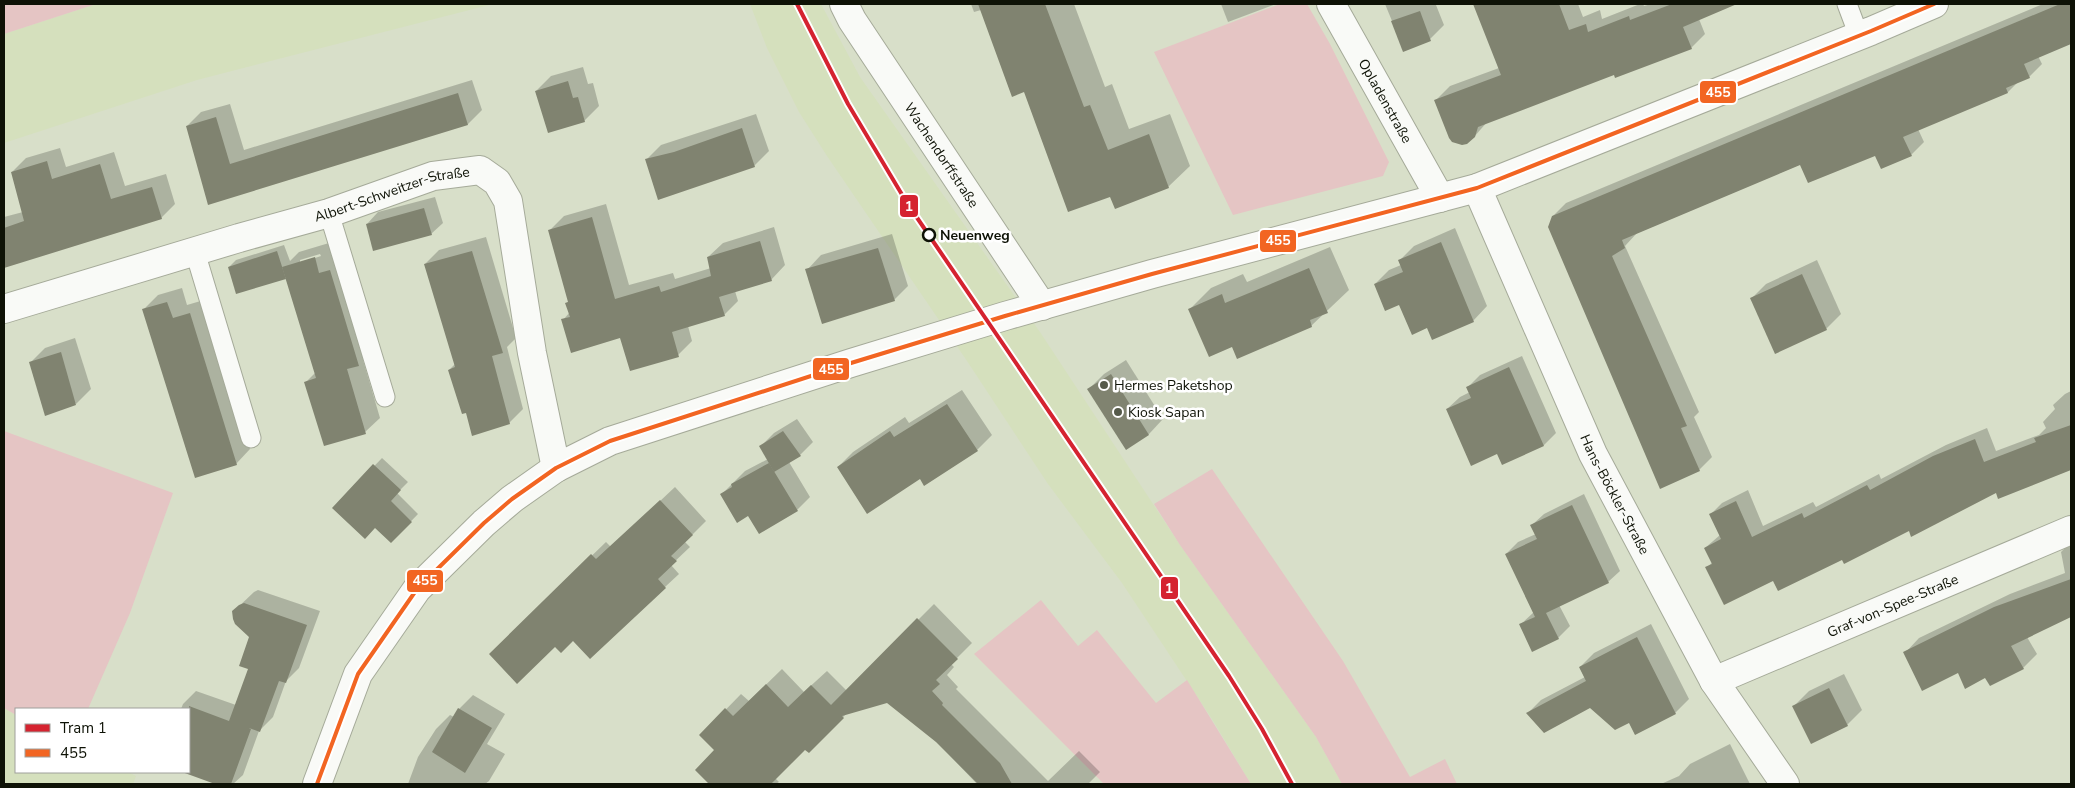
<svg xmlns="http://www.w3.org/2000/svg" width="2075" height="788" viewBox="0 0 2075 788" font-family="'Nunito Sans',sans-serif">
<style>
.built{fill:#d5e0bd}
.green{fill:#e5c5c4}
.shadow{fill:#0003;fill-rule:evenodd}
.building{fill:#808370}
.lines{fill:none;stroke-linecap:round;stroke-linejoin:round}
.lane-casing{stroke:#a5aa99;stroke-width:21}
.street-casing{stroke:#a5aa99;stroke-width:30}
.lane{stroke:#f9faf7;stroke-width:19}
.street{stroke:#f9faf7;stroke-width:28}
.bus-1-casing{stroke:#fff;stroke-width:8}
.bus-1{stroke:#f26522;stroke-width:4}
.tram-1-casing{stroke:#fff;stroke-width:8}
.tram-1{stroke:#d52330;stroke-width:4}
.stop-dot{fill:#fff;stroke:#0e1206;stroke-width:2.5}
.poi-dot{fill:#555a4a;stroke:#fff;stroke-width:2}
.labels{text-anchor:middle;stroke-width:5;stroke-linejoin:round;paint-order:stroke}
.street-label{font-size:14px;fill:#0e1206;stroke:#fff}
.stop-label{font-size:14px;font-weight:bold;fill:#0e1206;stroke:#fff;text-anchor:start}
.poi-label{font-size:14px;fill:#0e1206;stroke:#fff;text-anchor:start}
.line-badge{stroke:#fff;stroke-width:2}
.badge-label{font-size:14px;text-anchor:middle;font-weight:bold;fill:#fff}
</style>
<rect width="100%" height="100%" fill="#d8dfc9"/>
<!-- built -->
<g class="built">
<polygon points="96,4 493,4 197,80 4,143 4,34"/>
<polygon points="750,4 821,4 860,77 1040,332 1180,545 1316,737 1342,784 1251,784 1212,719 1122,583 1048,484 967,361 827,156 799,112 767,48"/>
<polygon points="4,708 16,715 16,772 128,772 136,776 133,784 4,784"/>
</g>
<!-- green -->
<g class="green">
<polygon points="4,4 96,4 4,34"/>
<polygon points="1280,4 1307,4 1330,44 1389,162 1383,176 1233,215 1154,52"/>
<polygon points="4,431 173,493 130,613 88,709 16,709 16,715 4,708"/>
<polygon points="1212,469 1343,661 1410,777 1445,759 1457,784 1342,784 1316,737 1180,545 1154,504"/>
<polygon points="1041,600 1078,646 1097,630 1156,703 1187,680 1251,784 1104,784 974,654"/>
</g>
<!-- shadow -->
<g class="shadow">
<polygon points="971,4 1074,4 1105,87 1112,84 1129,129 1170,114 1190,166 1168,187 1111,195 1025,91 981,10 974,12"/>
<polygon points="1221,4 1276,4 1228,22"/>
<polygon points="1385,4 1438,4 1436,5 1444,25 1430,39 1404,50"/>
<polygon points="1475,4 1578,4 1583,17 1600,10 1602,19 1640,4 1643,4 1644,6 1651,4 1734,4 1699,19 1705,34 1691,48 1615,73 1488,121 1474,137 1436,100 1450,86 1499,68"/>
<polygon points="2043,4 2071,4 2071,43 2038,56 2042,64 2029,77 2018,82 2008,92 1918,129 1924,142 1911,155 1875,154 1801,164 1637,233 1625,246 1699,412 1694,417 1712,457 1699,470 1553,216 1566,203"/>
<polygon points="583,67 588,84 593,83 599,106 584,121 536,91 551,76"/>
<polygon points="472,80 482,110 468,124 209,203 187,126 201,112 230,104 244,150"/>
<polygon points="756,114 769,151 754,166 646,160 661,145"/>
<polygon points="60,148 66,167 114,152 125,186 166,174 175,204 161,218 4,267 4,217 23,212 12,172 26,158"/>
<polygon points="435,197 443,223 431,234 367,224 378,212"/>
<polygon points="606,204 629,285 673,273 675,279 711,268 708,257 723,243 774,227 785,265 771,280 735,291 738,301 724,315 688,326 692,341 678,355 563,320 570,312 567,303 569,301 550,230 564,216"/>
<polygon points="1455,228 1487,306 1473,321 1428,327 1375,284 1389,270 1401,265 1399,261 1414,246"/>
<polygon points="892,234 908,286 894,300 807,270 821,255"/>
<polygon points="486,237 516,338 507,347 523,409 509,423 466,411 449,370 455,364 425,264 439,250"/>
<path d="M329,243L373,350L363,360L380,418L365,432L306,382L316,372L287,277L229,267L236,260L284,245L290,261L299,252ZM320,254L321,256L300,263V260Z"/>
<polygon points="1330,247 1349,290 1311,326 1233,345 1190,309 1211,288 1243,274 1247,282"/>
<polygon points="1817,260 1841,314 1826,329 1752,298 1766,284"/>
<polygon points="182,288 187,305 204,300 250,449 236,464 143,310 158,295"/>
<polygon points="75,338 91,389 76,404 30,363 45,348"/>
<polygon points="1522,356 1556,433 1544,445 1498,453 1447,409 1460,397 1470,392 1468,387 1480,375"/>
<polygon points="1126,360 1163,419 1149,434 1126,448 1089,389 1104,374"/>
<polygon points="962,390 992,435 977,450 920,478 838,467 853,452 905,417 909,423"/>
<polygon points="2071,391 2071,469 1999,497 1997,492 1842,558 1774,579 1707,567 1713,562 1705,548 1720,535 1711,514 1722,503 1748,490 1763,526 1813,502 1816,507 1879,474 1881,479 1946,445 1987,428 1996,451 2039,435 2046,428 2043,422 2055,409 2053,405 2065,394"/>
<polygon points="797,419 813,442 800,455 789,462 810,497 797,510 749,514 722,494 745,471 768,459 761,446 774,433"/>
<polygon points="382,458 408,482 397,493 418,514 391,542 375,527 334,508"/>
<polygon points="675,487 706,521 685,542 690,547 671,565 679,574 665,587 573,639 555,646 490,654 606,542 611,547"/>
<polygon points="1584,494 1620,571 1608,582 1559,605 1570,626 1558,638 1520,625 1534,612 1506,554 1518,542 1536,534 1532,525 1544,514"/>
<polygon points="2071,542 2071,614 2027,637 2037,654 2023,668 1986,676 1959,672 1905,653 1919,638 2010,594 2065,573 2061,552"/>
<polygon points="258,590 320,611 299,668 286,681 273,717 259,731 243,775 233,784 218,784 184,772 189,772 189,758 196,737 189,734 189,709 181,709 183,704 196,691 236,705 249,668 251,637 234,611 254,592"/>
<polygon points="934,604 972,643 951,664 954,667 947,675 958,687 956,689 1048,781 1079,751 1100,772 1088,784 977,784 936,741 888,701 847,713 809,752 805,748 775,778 779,782 776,784 711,784 697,770 716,750 701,735 741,694 749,701 782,669 804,692 827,671 847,691"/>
<polygon points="1651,624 1689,699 1675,713 1636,733 1629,721 1591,707 1528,713 1541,700 1585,677 1580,667 1594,653"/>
<polygon points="1844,674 1862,710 1847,725 1794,706 1809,691"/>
<polygon points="473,695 505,714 487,744 505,754 489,781 485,784 408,784 418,757 436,729 450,715 454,717 459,709"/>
<polygon points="1730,744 1750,784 1661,784 1679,776 1690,764"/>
</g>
<!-- building -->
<g class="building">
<polygon points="978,4 1045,4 1084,107 1090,105 1108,150 1149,134 1169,188 1115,209 1110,197 1068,212 1024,92 1012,97"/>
<polygon points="1473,4 1559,4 1569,30 1586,24 1588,32 1629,16 1630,20 1672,4 1737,4 1683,27 1692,49 1615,78 1614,75 1478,127 1475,137 1467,144 1462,145 1452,142 1449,138 1434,100 1501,75"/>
<polygon points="2060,4 2071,4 2071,44 2024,64 2030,78 2006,88 2008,93 1903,137 1912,156 1881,169 1875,156 1808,183 1800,165 1622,240 1625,248 1612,256 1687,426 1681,428 1700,471 1660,489 1548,227 1552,216"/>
<polygon points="1420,11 1431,41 1403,52 1391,21"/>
<polygon points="568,81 573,98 578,97 585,122 548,133 535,91"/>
<polygon points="458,93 468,125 208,205 186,126 216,117 230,164"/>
<polygon points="742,128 755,167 658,200 645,159 674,152"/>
<polygon points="47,161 52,179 100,164 111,199 152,187 162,219 4,268 4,228 24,221 11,172"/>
<polygon points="424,208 432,235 373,251 366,224"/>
<polygon points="592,217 615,299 659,286 661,292 711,276 707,257 760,241 772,281 719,297 725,316 672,332 679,357 630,371 620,338 571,353 561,319 570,317 565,303 568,302 548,230"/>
<polygon points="1441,242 1474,322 1432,340 1427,328 1412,335 1399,305 1385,311 1374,284 1403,272 1398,260"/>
<polygon points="878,248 895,301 822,324 805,269"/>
<polygon points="277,251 286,279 236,294 228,267"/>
<polygon points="472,251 503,353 492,356 510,424 472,436 466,413 462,414 448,370 455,367 424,264"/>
<polygon points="315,257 319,273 330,270 359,366 347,369 366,434 324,446 304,382 316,378 282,267"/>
<polygon points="1309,268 1328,313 1310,320 1312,327 1237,359 1232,347 1209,357 1188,309 1222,294 1225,303"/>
<polygon points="1802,274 1827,330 1775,354 1750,298"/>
<polygon points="167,302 173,318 190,313 237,465 195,478 142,309"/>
<polygon points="61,352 76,405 45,416 29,362"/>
<polygon points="1509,367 1544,446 1502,465 1497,454 1471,466 1446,409 1471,398 1466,387"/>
<polygon points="1111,374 1149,435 1126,450 1087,389"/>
<polygon points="947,404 978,451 924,486 920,479 867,514 837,467 890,431 894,437"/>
<polygon points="2071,425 2071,470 1998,499 1996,493 1911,537 1909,531 1844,564 1842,560 1778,591 1773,581 1724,605 1705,567 1712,564 1704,548 1721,539 1709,514 1736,501 1752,537 1802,513 1804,518 1867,485 1870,490 1933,456 1975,439 1984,462 2036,442 2034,438"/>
<polygon points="783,431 801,456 774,472 759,446"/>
<polygon points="769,463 798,511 759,534 748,516 737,523 720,494 732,487 731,484"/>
<polygon points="373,464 401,490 391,501 412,522 391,543 375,528 365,539 332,508"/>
<polygon points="660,500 693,535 671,556 677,561 658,579 666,588 590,659 573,641 561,653 555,647 517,684 489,654 591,554 596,559"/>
<polygon points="1572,505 1609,583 1546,613 1559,639 1532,652 1519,624 1535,617 1505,554 1537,539 1530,525"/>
<polygon points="2071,579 2071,617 2011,646 2024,669 1990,686 1985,678 1965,689 1958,673 1922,691 1903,652 1994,607"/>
<polygon points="244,603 307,625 286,683 279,681 260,732 249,728 251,729 231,784 215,784 182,772 189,772 189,706 229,721 248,669 239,666 249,637 235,624 233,619 232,611 239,605"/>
<polygon points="917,618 958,659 936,680 940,684 932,691 943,703 942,705 1000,763 1012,784 978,784 936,742 887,703 842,716 844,718 809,753 805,750 771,784 709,784 695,770 714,750 699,735 725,708 733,716 766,684 788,707 811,685 831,705"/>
<polygon points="1637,637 1676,714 1635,735 1629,723 1615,730 1590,708 1544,733 1526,713 1586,681 1579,667"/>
<polygon points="1829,688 1848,726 1811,744 1792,706"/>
<polygon points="458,708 492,728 465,773 432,752"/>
</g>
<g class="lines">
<defs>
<g id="lane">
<polyline points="1847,4 1859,36"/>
<polyline points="329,213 385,397"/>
<polyline points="195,252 251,438"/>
</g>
<g id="street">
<path id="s1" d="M844,4L852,20L1042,306"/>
<path id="s2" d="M1331,4L1440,198"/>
<path id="s3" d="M1477,188L1593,454L1714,681L1785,784"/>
<path id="s4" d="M4,309L239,238L329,213L433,176L480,170L497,182L508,201L532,353L556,468"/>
<path id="s5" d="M1714,681L2071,530"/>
<polyline points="317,784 358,674 417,589 484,523 512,499 556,468 610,441 851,363 1005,316 1152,274 1477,188 1871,31 1934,4"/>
</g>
</defs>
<!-- lane casing -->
<use href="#lane" class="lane-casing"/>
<!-- street casing -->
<use href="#street" class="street-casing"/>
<!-- lane -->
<use href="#lane" class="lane"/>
<!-- street -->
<use href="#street" class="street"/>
<defs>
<polyline id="bus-1" points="317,784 358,674 417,589 484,523 512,499 556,468 610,441 851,363 1005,316 1152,274 1477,188 1871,31 1934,4"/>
</defs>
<!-- bus-1 casing -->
<use href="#bus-1" class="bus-1-casing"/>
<!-- bus-1 -->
<use href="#bus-1" class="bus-1"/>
<defs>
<polyline id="tram-1" points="797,4 848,104 907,203 1229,676 1262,729 1292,784"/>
</defs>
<!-- tram-1 casing -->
<use href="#tram-1" class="tram-1-casing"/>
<!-- tram-1 -->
<use href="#tram-1" class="tram-1"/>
</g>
<!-- markers -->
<circle class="stop-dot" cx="929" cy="235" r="6"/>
<g class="poi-dot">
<circle cx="1104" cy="385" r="5"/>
<circle cx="1118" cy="412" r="5"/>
</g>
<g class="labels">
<!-- street labels -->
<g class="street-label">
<text dy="5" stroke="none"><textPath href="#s2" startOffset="111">Opladenstraße</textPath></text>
<text dy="5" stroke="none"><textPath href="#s1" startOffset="180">Wachendorffstraße</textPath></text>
<text dy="5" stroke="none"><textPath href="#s4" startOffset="405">Albert-Schweitzer-Straße</textPath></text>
<text dy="5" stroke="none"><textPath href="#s3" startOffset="336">Hans-Böckler-Straße</textPath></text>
<text dy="5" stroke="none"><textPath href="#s5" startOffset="194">Graf-von-Spee-Straße</textPath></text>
</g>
<!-- stop labels -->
<g class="stop-label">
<text x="940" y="240">Neuenweg</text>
</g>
<!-- poi labels -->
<g class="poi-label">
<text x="1114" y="390">Hermes Paketshop</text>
<text x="1128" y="417">Kiosk Sapan</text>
</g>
</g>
<g class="line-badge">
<rect x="1699" y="80" width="38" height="24" rx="5" fill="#f26522"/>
<rect x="899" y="194" width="20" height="24" rx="5" fill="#d52330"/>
<rect x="1259" y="229" width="38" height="24" rx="5" fill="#f26522"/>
<rect x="812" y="357" width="38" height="24" rx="5" fill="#f26522"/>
<rect x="406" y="569" width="38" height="24" rx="5" fill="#f26522"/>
<rect x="1160" y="576" width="19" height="24" rx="5" fill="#d52330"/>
</g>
<g class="badge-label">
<text x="1718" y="97">455</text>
<text x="909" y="211">1</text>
<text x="1278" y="245">455</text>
<text x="831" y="374">455</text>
<text x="425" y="585">455</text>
<text x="1169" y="593">1</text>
</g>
<!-- border -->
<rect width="2075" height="788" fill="none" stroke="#0e1206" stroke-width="10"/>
<!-- legend -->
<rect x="15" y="708" width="175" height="65" fill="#ffffff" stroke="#9fa09b"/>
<rect x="25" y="724" width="25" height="8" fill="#d52330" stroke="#9fa09b"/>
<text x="60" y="733" font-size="15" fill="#0e1206">Tram 1</text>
<rect x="25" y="749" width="25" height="8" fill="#f26522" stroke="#9fa09b"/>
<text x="60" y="758" font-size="15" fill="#0e1206">455</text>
</svg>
